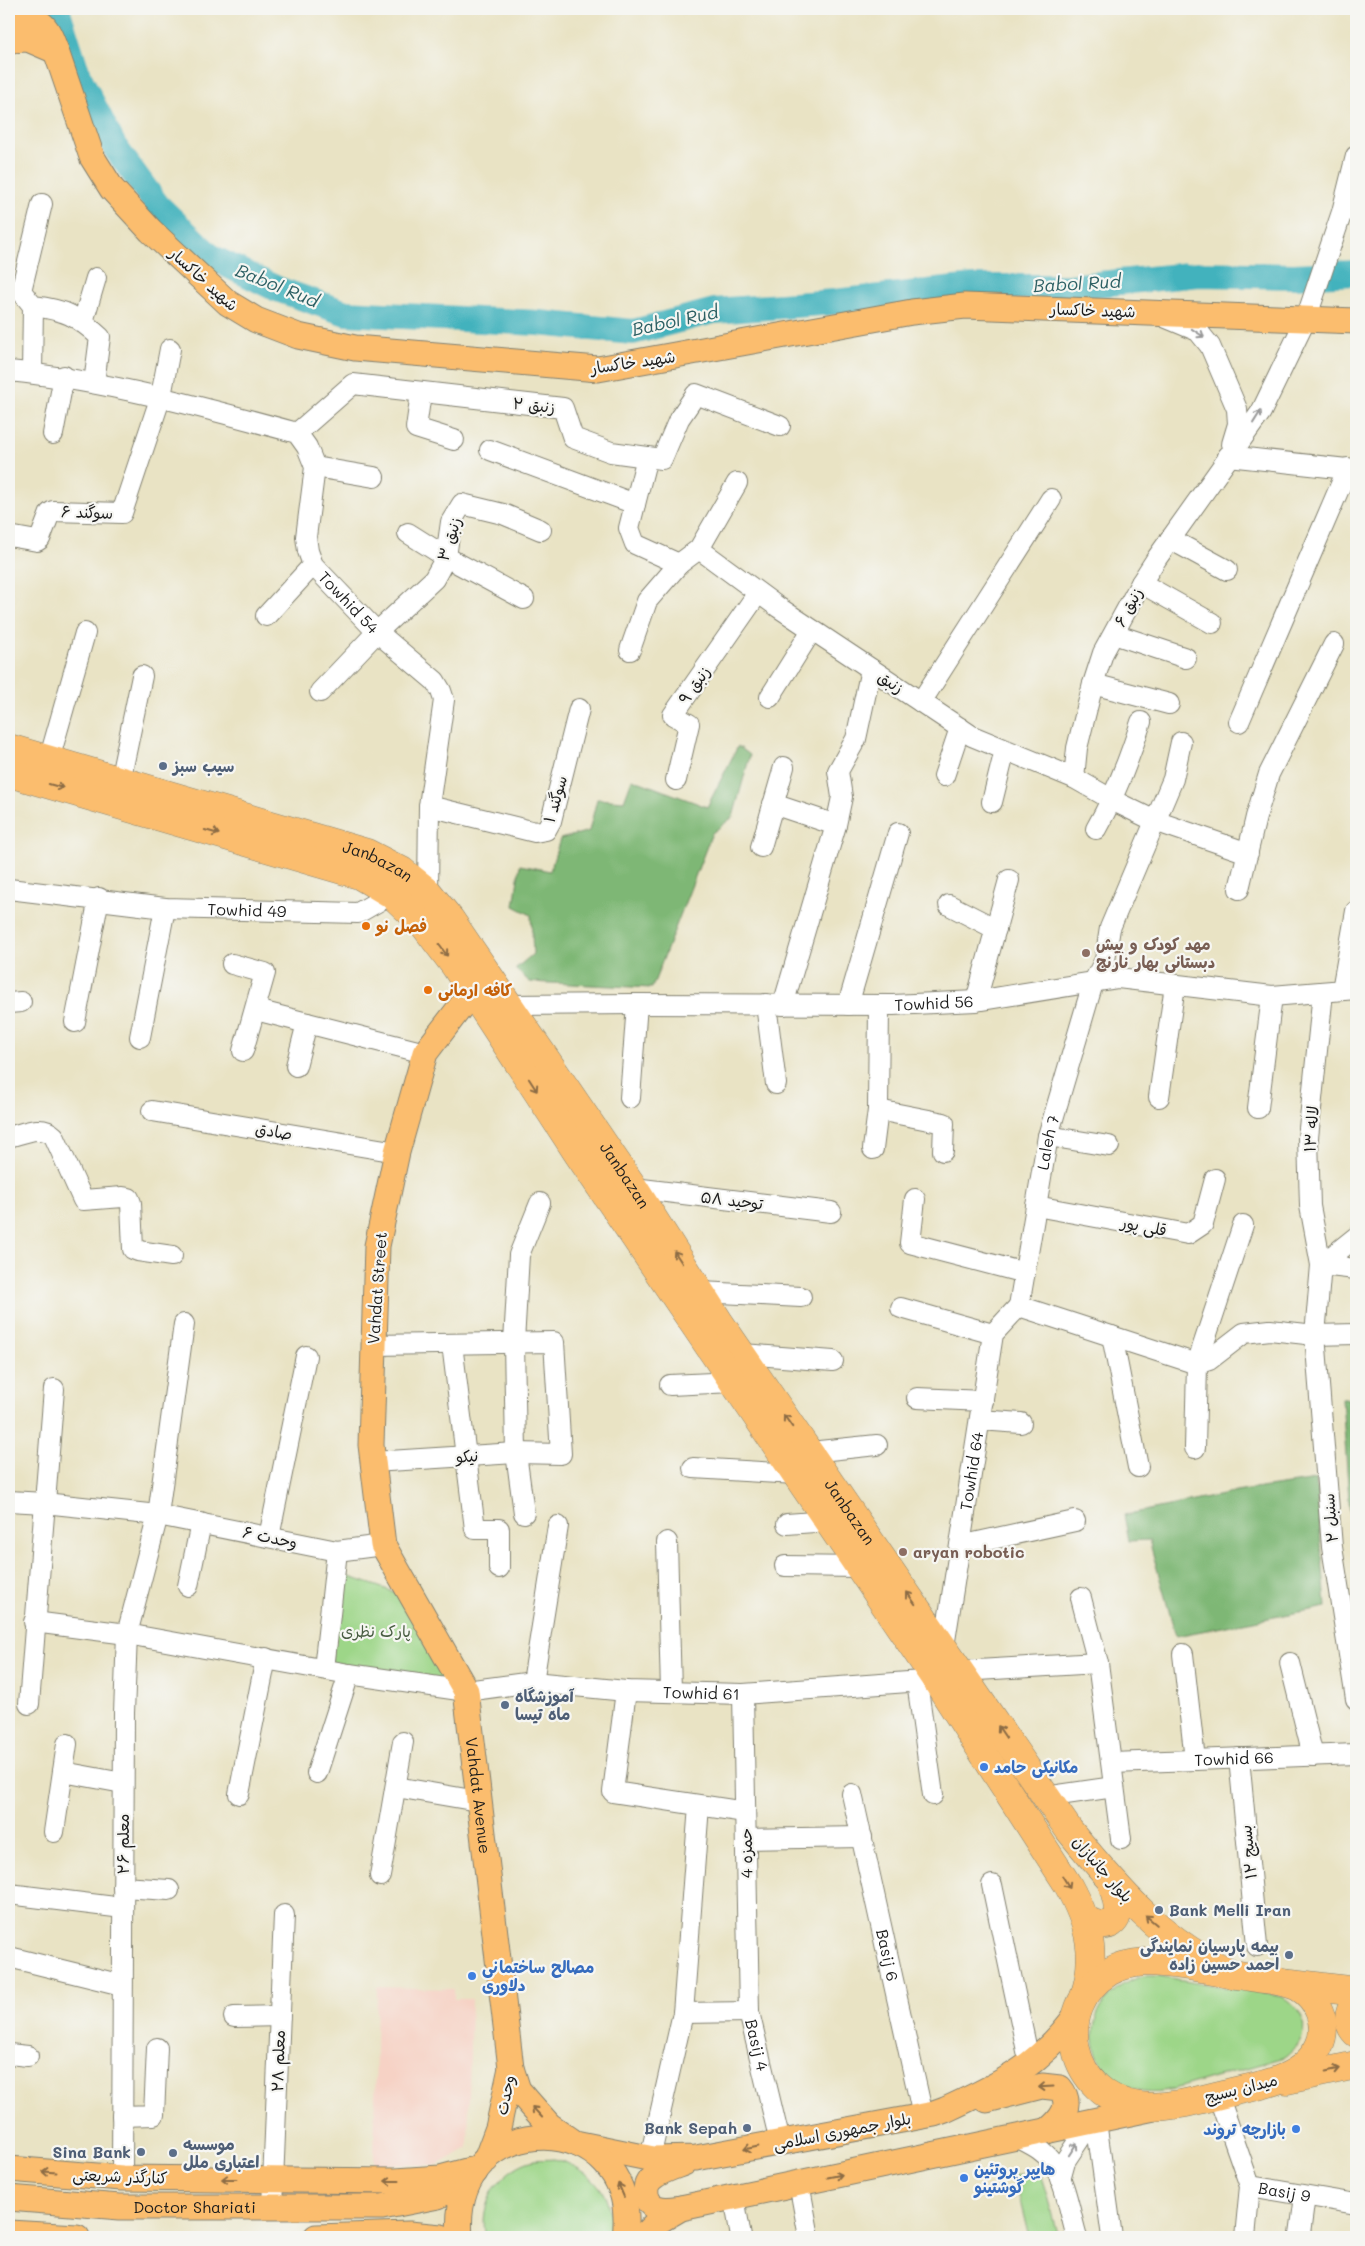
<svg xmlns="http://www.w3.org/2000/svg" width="1365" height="2246" viewBox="0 0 1365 2246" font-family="Mali,'Playpen Sans Arabic',sans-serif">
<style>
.built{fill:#f6d2c5}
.green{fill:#9dd688;stroke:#5c7952}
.forest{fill:#7eb774;stroke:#4d6a48}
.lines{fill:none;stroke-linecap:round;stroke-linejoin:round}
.river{stroke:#42b2bd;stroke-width:26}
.minor-casing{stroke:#828070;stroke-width:22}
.major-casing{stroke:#828070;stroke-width:27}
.highway-casing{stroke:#828070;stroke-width:29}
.minor{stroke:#fff;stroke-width:20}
.major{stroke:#fbbd6e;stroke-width:25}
.highway{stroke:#fbbd6e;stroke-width:28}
.oneway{stroke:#999}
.oneway2{stroke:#8c6c45}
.service-dot{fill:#5c6f8a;stroke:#f6f6f2;stroke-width:2}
.food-dot{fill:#e8710a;stroke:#f6f6f2;stroke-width:2}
.education-dot{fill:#8d6e63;stroke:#f6f6f2;stroke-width:2}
.shop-dot{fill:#3f7fe0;stroke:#f6f6f2;stroke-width:2}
.labels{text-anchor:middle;stroke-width:4.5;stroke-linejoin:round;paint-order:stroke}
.street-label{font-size:16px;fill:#1c1c1c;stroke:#f6f6f2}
.service-label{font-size:16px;font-weight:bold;fill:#4e5e75;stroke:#f6f6f2;text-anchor:start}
.food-label{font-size:16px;font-weight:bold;fill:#c56008;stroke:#f6f6f2;text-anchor:start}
.education-label{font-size:16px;font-weight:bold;fill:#785e54;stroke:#f6f6f2;text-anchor:start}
.park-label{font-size:16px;fill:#495d42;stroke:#f6f6f2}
.shop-label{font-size:16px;font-weight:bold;fill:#366cbe;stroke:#f6f6f2;text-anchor:start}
.water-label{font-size:18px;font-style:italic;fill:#2d6064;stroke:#f6f6f2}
</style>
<rect width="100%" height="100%" fill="#f6f6f2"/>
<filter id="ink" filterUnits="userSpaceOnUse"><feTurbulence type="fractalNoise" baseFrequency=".02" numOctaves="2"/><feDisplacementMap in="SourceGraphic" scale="10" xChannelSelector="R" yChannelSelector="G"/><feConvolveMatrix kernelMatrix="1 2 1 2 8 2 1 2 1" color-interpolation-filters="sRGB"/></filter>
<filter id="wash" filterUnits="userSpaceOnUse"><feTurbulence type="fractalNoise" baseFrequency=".0096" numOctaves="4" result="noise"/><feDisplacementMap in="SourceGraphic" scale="20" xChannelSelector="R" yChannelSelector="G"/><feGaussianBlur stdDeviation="1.12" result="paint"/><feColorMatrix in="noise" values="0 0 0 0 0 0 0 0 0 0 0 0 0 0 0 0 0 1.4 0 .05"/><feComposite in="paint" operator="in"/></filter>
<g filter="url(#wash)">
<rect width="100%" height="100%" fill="#e9e3c4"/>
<!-- built -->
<polygon class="built" points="377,1987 454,1989 454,1999 471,1999 468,2148 437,2165 374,2164"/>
<!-- green -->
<g class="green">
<polygon points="341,1574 406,1596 445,1675 441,1682 330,1666"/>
<path d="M1144,1976H1159L1284,1997C1310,2014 1310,2039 1285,2057L1173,2089C1089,2110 1060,1999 1144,1976Z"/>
<path d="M554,2159C593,2169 616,2195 609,2237H486C477,2203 501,2168 534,2160C540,2159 547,2160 554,2159Z"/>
<polygon points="1040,2172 1058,2237 1029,2237 1014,2175"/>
</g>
<!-- forest -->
<g class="forest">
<polygon points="738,746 750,755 733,817 712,833 652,988 530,982 515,969 533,954 531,915 514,906 520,865 550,871 560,839 589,831 597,799 624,801 632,779 707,807"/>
<polygon points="1342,1399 1356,1399 1356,1513 1350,1513"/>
<polygon points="1316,1480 1326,1607 1176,1636 1149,1540 1129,1541 1124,1515 1247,1490"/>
</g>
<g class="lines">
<!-- river -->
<polyline class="river" points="57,9 78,75 114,146 157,205 211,257 277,289 346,313 539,323 633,332 714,311 834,302 974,287 1069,287 1199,274 1294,276 1356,273"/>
</g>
</g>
<g filter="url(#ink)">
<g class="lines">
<defs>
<g id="minor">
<path d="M9,289L21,291L33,306C65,310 76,315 100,337L94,383"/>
<polyline points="21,291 42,204"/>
<polyline points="1162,316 1198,331 1210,346 1237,409 1238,424 1232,444"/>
<polyline points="83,322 96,278"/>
<path id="s1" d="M9,371C107,381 202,407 297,433L307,447L315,467L306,537L308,551L313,565L377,632L435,681L441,691L444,700L429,806L428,892"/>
<polyline points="32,373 33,306"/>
<polyline points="421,393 416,428 454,440"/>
<polyline points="297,433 353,384 563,408 573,438 611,452 662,459 679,419 696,394 780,426"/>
<polyline points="53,434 64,376"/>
<polyline points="490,450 635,504"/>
<polyline points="1228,456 1356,470"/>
<polyline points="647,457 629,528 635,544 679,564 699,549 778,607 972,736 1074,778 1118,803 1155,821 1248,853"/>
<polyline points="315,467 374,477"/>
<polyline points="408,533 446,557 524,599"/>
<polyline points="9,536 37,541 40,539 50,513 53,511 122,513 161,396 170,349"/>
<polyline points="1170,539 1227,570"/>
<polyline points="699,549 737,483"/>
<polyline points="1141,583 1212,623"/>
<polyline points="266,616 313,565"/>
<polyline points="1114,634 1186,658"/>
<polyline points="630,650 647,601 679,564"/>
<polyline points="1093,684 1169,704"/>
<polyline points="320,692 377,632 434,579 446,557 451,522 462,504 503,514 541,530"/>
<polyline points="770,697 812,630"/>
<polyline points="921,702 1051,499"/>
<polyline points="1239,722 1348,468"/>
<polyline points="49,760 85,633"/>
<polyline points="944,776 960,728"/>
<polyline points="1074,778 1077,748 1093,684 1103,653 1141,583 1157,558 1261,412 1306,319 1342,212 1356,156"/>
<polyline points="676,780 689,724 673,715 758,593"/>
<polyline points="120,781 142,676"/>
<polyline points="992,802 1005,750"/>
<polyline points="773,804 836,825"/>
<polyline points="429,806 535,832 546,830 551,821 579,709"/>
<path d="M1096,829C1116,794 1129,760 1141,722"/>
<polyline points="761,847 784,767"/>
<path id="s2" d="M9,889L165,908L358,913L391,894"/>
<polyline points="1239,889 1256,817 1269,774 1334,644"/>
<polyline points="949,905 996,929"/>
<polyline points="232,964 265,973 243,1051"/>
<polyline points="1342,990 1356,911"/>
<polyline points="1323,992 1308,1138 1310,1206 1321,1265 1356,1269"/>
<polyline points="976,1001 1009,880"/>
<polyline points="9,1003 21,1002"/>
<polyline points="766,1004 776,1084"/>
<path id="s3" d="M509,1005L637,1004L893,1005L976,1001L1118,978L1272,996L1356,989"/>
<polyline points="783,1005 836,825 842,797 838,771 856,739 871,669"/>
<polyline points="848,1005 898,833"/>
<polyline points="256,1010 425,1053"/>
<polyline points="75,1022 99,898"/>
<polyline points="140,1037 165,908"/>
<polyline points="296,1066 307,1023"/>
<polyline points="1159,1097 1175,985"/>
<polyline points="630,1098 637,1004"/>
<polyline points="1258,1108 1272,996"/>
<polyline points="878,1110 944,1123 943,1151"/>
<polyline points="152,1111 397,1152"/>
<polyline points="1048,1136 1109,1146"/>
<path d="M9,1137C24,1133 42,1124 54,1136L83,1200L123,1197L129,1198L131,1203L133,1249L138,1251L172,1256"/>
<polyline points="873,1149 878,1110 879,1005"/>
<polyline points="634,1188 831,1212"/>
<polyline points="915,1199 910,1243 1025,1273"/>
<polyline points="1036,1206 1188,1234 1203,1224 1215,1179"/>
<polyline points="1356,1237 1321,1265 1315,1335 1332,1547 1356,1699"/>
<polyline points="701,1292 801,1297"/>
<path id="s4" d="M1019,1306L1048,1136L1093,983L1105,960L1110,928L1173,779L1181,742"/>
<polyline points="1019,1306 1197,1364"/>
<polyline points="901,1308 993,1334"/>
<polyline points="1112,1336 1138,1467"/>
<polyline points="452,1344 475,1529 499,1529 499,1568"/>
<polyline points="742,1354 833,1361"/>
<polyline points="1197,1364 1209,1360 1244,1333 1270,1330 1315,1335 1356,1334"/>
<polyline points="670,1385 733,1382"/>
<polyline points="917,1398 983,1401"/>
<polyline points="980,1420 1021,1423"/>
<polyline points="1195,1448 1197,1364 1243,1225"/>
<polyline points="810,1452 877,1445"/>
<polyline points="373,1462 516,1453 561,1454 554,1342 373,1345"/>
<polyline points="693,1468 796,1474"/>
<polyline points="9,1501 44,1503 158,1515 337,1551 383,1545"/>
<polyline points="524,1513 516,1453 514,1342 519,1255 540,1203"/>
<polyline points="787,1524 828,1521"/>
<polyline points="269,1537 306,1356"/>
<polyline points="667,1542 671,1691"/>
<polyline points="960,1546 1075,1521"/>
<polyline points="785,1566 859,1567"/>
<polyline points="188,1586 201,1523"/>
<polyline points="1081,1598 1098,1663 1121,1839"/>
<path id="s5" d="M34,1622L127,1634L349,1674L466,1691L533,1682L626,1691L743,1694L936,1680"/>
<path id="s6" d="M944,1647L993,1334L1019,1306"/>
<polyline points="1183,1654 1195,1760"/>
<polyline points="1290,1663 1313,1756"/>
<polyline points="324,1669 337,1551"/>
<polyline points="961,1671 1098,1663"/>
<polyline points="533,1682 558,1526"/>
<polyline points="917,1682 933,1795"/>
<polyline points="626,1691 613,1792 745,1812"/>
<path id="s7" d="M743,1694L749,2012L780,2142"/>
<polyline points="29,1704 54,1389"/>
<polyline points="1239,1758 1257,1946"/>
<path id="s8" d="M1112,1763L1356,1754"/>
<polyline points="63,1772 123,1783"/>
<polyline points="317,1773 349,1674"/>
<polyline points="396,1787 478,1801"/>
<polyline points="239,1794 266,1658"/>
<path id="s9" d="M852,1794L923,2116"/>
<polyline points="1045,1797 1114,1787"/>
<polyline points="54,1832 67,1744"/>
<polyline points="746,1839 862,1837"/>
<polyline points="380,1876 403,1742"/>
<polyline points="992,1885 1030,2065"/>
<polyline points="123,1887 169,1890"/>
<polyline points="9,1894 123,1908"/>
<polyline points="9,1957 122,1985"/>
<polyline points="683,2013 749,2012"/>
<polyline points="234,2017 280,2016"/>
<polyline points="9,2054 28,2056"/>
<polyline points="1218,2095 1250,2186 1245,2237"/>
<polyline points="122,2116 154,2115 157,2048"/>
<polyline points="1096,2121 1112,2237"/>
<path d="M1017,2137C1030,2144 1044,2150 1052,2162C1066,2183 1070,2214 1077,2237"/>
<polyline points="650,2158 683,2013 699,1806"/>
<polyline points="122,2178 124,1713 127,1634 158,1515 184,1324"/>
<polyline points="1060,2179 1065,2161 1091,2122"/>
<polyline points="799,2183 809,2237"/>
<path id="s10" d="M1250,2186L1356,2204"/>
<polyline points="734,2197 741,2237"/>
<polyline points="272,2207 284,1915"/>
<polyline points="1300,2234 1305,2196"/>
</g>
<g id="major">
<path d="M9,18C41,18 45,21 56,51L28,39L9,40"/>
<polyline points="56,51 92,157 112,189 151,231 228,303 256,320 298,336 355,348 598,369 912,312 965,306 1356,321"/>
<path id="s11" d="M472,992L425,1053L397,1152L377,1246L371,1445L383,1545L466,1691L511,2068"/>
<path d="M987,2100L1042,2086L1060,2088C1074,2105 1061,2120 1047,2131"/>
<path d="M486,2160L498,2128L511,2068L518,2090L532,2106L549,2125L575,2143L653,2159L696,2158L934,2114L945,2110C1000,2085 1041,2065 1077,2014"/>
<polyline points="9,2169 122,2178 395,2181 440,2178 470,2170"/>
<path id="s12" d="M9,2198L120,2207H382L438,2196L457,2186L475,2172"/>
<path d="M681,2208C674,2209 665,2211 657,2208C645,2204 642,2187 651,2179C659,2171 674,2167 684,2163"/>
<polyline points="9,2233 77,2237"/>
<polyline points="316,2237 409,2234 441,2237"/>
<path d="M460,2237C448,2102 642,2106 625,2237"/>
<polyline points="642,2237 657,2222 681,2208 1154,2108"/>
</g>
<g id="highway">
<path id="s13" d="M9,748L367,853L402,871L428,892L450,919L634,1188L720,1323L1069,1830C1117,1889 1163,1944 1236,1975"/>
<path d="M9,773L359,875L391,894L423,924L455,966L578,1154L936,1680L1068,1885C1089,1924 1098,1954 1084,1997"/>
<path d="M1084,1918C1094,1925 1113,1931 1117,1915C1120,1905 1114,1892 1112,1883"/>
<path d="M1146,1962C1181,1963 1216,1971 1250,1977C1266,1980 1285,1980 1298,1987C1318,1998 1329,2025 1319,2046C1305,2076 1269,2084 1240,2090C1208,2097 1172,2110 1139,2106C1070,2097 1050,2009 1109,1972C1120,1965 1133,1963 1146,1962Z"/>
<polyline points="1291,1983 1356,1991"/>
<path d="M1356,2002C1347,2011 1347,2024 1356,2033"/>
<polyline points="1287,2080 1356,2065"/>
</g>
</defs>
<!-- minor casing -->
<use href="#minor" class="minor-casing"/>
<!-- major casing -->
<use href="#major" class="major-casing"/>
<!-- highway casing -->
<use href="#highway" class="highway-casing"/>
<!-- minor -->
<use href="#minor" class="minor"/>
<!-- major -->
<use href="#major" class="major"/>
<!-- highway -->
<use href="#highway" class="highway"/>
</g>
<!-- one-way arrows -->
<defs><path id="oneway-shaft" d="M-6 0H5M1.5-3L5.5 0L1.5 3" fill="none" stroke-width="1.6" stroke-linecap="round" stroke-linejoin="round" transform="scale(1.25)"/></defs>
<g class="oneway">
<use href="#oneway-shaft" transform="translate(1198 333) rotate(34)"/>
<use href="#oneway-shaft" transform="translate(1257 417) rotate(-58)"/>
<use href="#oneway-shaft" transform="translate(1073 2149) rotate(-57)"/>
</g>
<g class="oneway2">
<use href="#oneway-shaft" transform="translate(56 786) rotate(16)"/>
<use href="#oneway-shaft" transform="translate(212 832) rotate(16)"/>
<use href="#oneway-shaft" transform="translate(443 950) rotate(53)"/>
<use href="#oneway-shaft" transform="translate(533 1085) rotate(57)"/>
<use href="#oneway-shaft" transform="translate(678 1257) rotate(-123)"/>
<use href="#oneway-shaft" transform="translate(788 1421) rotate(-125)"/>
<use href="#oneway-shaft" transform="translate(911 1598) rotate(-125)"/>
<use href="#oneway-shaft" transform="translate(1002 1732) rotate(-124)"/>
<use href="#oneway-shaft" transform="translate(1066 1882) rotate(59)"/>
<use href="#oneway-shaft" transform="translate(1151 1920) rotate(-140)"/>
<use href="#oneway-shaft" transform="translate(1333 2070) rotate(-12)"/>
<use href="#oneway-shaft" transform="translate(1046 2087) rotate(177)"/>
<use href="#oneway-shaft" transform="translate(537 2112) rotate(-133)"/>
<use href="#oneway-shaft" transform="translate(751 2148) rotate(169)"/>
<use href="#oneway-shaft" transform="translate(49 2172) rotate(-176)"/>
<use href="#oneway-shaft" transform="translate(835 2176) rotate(-12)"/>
<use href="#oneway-shaft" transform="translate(229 2179) rotate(-180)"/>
<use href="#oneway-shaft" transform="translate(392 2181) rotate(180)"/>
<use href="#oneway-shaft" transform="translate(621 2190) rotate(-113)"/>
</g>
</g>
<!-- markers -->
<g class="service-dot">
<circle cx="163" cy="766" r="5"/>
<circle cx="505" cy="1705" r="5"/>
<circle cx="1159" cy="1910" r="5"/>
<circle cx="1289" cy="1955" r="5"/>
<circle cx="747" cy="2128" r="5"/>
<circle cx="141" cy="2152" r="5"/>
<circle cx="173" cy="2153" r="5"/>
</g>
<g class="food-dot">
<circle cx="366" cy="926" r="5"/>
<circle cx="428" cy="990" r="5"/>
</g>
<g class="education-dot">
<circle cx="1086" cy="953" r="5"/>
<circle cx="903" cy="1552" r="5"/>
</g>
<g class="shop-dot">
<circle cx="984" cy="1767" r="5"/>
<circle cx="472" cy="1976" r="5"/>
<circle cx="1296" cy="2129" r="5"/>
<circle cx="964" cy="2178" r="5"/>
</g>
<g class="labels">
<!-- street labels -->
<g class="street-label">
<text transform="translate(204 279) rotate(42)" y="6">شهید خاکسار</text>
<text transform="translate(1093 310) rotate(2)" y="6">شهید خاکسار</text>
<text transform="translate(633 362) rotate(-8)" y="6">شهید خاکسار</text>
<text transform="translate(534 405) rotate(6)" y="6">زنبق ۲</text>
<text transform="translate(87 512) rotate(2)" y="6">سوگند ۶</text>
<text transform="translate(449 539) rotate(-72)" y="6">زنبق ۳</text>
<text dy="6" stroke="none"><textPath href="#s1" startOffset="485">Towhid 54</textPath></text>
<text transform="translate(1128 607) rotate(-62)" y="6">زنبق ۶</text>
<text transform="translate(891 682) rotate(33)" y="6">زنبق</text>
<text transform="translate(694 685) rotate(-55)" y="6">زنبق ۹</text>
<text transform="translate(555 799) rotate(-74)" y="6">سوگند ۱</text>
<text dy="6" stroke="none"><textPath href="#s13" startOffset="386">Janbazan</textPath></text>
<text dy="6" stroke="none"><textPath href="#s2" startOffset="239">Towhid 49</textPath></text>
<text dy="6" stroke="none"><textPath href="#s3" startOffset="425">Towhid 56</textPath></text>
<text transform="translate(1311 1129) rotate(-86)" y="6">لاله ۱۳</text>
<text transform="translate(274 1131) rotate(10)" y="6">صادق</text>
<text dy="6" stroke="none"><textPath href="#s4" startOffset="166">Laleh 7</textPath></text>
<text dy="6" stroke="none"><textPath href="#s13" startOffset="791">Janbazan</textPath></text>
<text transform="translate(732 1200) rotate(7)" y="6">توحید ۵۸</text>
<text transform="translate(1144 1226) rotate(11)" y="6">قلی پور</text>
<text transform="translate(377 1288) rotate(-86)" y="6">Vahdat Street</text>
<text transform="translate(467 1456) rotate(-4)" y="6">نیکو</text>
<text dy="6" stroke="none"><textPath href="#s6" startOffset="178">Towhid 64</textPath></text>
<text dy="6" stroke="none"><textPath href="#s13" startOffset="1196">Janbazan</textPath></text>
<text transform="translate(1330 1518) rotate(-95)" y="6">سنبل ۲</text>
<text transform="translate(270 1537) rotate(12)" y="6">وحدت ۶</text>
<text dy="6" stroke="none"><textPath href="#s5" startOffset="674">Towhid 61</textPath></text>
<text dy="6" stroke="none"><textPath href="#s8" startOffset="122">Towhid 66</textPath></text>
<text dy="6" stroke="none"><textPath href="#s11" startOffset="849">Vahdat Avenue</textPath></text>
<text transform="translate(123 1844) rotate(-90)" y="6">معلم ۲۶</text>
<text transform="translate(1248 1852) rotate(-96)" y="6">بسیج ۱۲</text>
<text transform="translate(746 1853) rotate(-91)" y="6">حمزه 4</text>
<text transform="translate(1103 1869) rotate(49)" y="6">بلوار جانبازان</text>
<text dy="6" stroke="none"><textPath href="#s9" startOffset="165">Basij 6</textPath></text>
<text dy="6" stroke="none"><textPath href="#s7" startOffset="352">Basij 4</textPath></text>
<text transform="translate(278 2061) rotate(-88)" y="6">معلم ۲۸</text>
<text transform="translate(1241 2088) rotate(-14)" y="6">میدان بسیج</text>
<text transform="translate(505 2095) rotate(-78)" y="6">وحدت</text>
<text transform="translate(842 2131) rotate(-11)" y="6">بلوار جمهوری اسلامی</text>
<text transform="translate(120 2176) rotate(2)" y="6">کنارگذر شریعتی</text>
<text dy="6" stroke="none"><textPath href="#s10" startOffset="35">Basij 9</textPath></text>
<text dy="6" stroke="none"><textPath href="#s12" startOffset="186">Doctor Shariati</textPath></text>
</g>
<!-- service labels -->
<g class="service-label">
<text x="173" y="772">سیب سبز</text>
<text x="515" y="1702">آموزشگاه<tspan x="515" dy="18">ماه تیسا</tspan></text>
<text x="1169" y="1916">Bank Melli Iran</text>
<text x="1279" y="1952" text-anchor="end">بیمه پارسیان نمایندگی<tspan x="1279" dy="18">احمد حسین زاده</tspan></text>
<text x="737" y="2134" text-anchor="end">Bank Sepah</text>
<text x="183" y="2150">موسسه<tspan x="183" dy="18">اعتباری ملل</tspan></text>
<text x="131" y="2158" text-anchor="end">Sina Bank</text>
</g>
<!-- food labels -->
<g class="food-label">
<text x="376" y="932">فصل نو</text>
<text x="438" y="996">کافه ارمانی</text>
</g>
<!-- education labels -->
<g class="education-label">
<text x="1096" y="950">مهد کودک و پیش<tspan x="1096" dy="18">دبستانی بهار نارنج</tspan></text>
<text x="913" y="1558">aryan robotic</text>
</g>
<!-- park labels -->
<g class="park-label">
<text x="376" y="1637">پارک نظری</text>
</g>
<!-- shop labels -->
<g class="shop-label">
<text x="994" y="1773">مکانیکی حامد</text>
<text x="482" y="1973">مصالح ساختمانی<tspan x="482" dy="18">دلاوری</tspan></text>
<text x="1286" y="2135" text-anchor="end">بازارچه تروند</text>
<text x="974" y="2175">هایپر پروتئین<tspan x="974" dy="18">گوشتینو</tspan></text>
</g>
<!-- water labels -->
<g class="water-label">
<text transform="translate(1077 284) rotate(-3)" y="6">Babol Rud</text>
<text transform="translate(277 286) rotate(22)" y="6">Babol Rud</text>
<text transform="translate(675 321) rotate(-12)" y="6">Babol Rud</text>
</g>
</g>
<!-- margin -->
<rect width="1365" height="2246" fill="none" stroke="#f6f6f2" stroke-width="30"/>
</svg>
